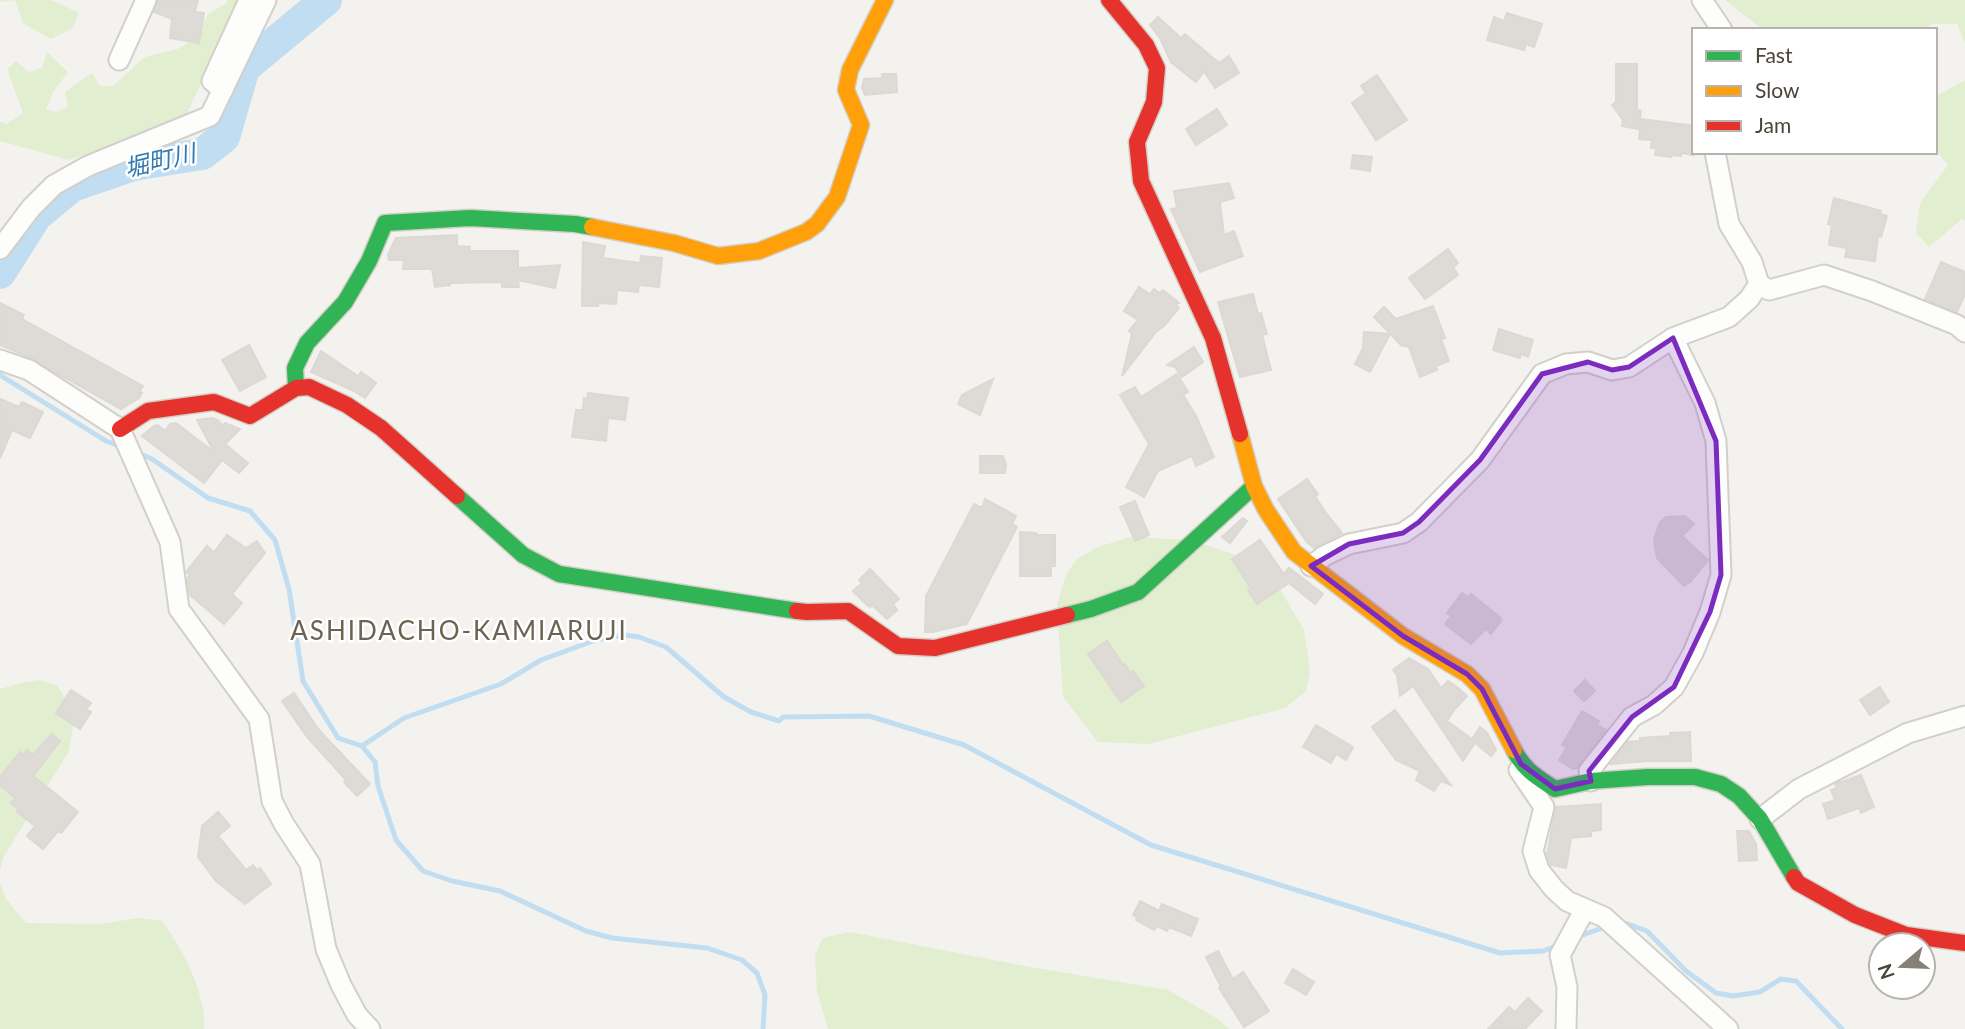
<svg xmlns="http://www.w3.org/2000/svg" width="1965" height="1029" viewBox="0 0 1965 1029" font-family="Lato,'Noto Sans JP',sans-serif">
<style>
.green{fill:#e1eecf}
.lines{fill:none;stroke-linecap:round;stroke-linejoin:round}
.stream{stroke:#c0ddf1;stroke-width:5}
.river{stroke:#c0ddf1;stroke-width:32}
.building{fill:#dedbd6;stroke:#dcd9d4;stroke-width:2}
.street-casing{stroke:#d2d0cb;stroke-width:23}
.fast-casing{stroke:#d3cfc5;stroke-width:19}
.slow-casing{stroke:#d3cfc5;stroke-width:19}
.jam-casing{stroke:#d3cfc5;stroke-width:19}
.street{stroke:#fdfdfc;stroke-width:19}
.fast{stroke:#30b455;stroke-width:16}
.slow{stroke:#ff9f0a;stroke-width:16}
.jam{stroke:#e5322d;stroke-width:16}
.marked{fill:#7b2cbf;fill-opacity:0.2;stroke:#7b2cbf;stroke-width:5;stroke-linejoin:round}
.labels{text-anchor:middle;stroke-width:5;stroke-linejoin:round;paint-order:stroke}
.water-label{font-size:24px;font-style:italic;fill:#2e7ab2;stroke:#fff}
.quarter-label{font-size:26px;letter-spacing:2px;fill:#6e6250;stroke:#fff}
</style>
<rect width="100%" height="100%" fill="#f4f2ee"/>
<!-- green -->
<g class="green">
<polygon points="0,0 51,0 79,13 73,28 51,39 23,23 15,0 0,2"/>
<polygon points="228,0 241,0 187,113 121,143 69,160 0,141 0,122 7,124 23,113 7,69 16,61 29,72 42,68 47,52 68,72 53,92 46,109 57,112 68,106 65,92 92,73 100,86 113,86 145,57 178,49 196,38 208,14 225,4"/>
<polygon points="1725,0 1965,0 1965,43 1957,24 1931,24 1923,30 1763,30"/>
<polygon points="1965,80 1965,221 1962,219 1929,247 1916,233 1920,203 1948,165 1935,149 1935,97"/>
<polygon points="1130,537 1191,540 1254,561 1280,589 1304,630 1310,672 1306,691 1285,708 1149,744 1098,742 1063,697 1057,605 1066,574 1077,559 1098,547"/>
<polygon points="39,680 57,685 67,701 74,722 69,751 3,858 0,871 0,689 21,683"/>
<path d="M0,883L6,899L26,923L101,924L138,918L162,921C183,950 206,992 204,1029H0Z"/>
<polygon points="850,932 1025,966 1168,990 1218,1019 1229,1029 828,1029 817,991 815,955 823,938"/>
</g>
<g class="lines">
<!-- stream -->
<g class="stream">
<polyline points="0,375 106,441 122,447"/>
<polyline points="138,453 152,459 208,498 250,511 275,540 289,589 303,681 338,738 362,746 375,762 378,786 396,840 423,871 452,881 500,891 586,931 612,938 707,948 742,960 757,973 765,995 763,1029"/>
<polyline points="362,746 404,718 501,684 541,660 596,640 625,635 639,637 666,647 724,697 751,712 779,721 783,717 869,716 964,745 1151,845 1500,953 1543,951 1559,945"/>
<polyline points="1621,925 1628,924 1647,931 1686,971 1716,993 1733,996 1760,992 1781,979 1796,981 1842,1029"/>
<polyline points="1577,937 1608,926"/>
</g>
<!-- river -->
<polyline class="river" points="0,273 36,216 72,186 133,165 202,154 224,137 244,68 326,0"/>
</g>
<!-- building -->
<g class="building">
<polygon points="158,0 198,0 195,12 204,13 199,43 170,38 172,19 154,12"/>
<polygon points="1507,13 1542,24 1534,47 1526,44 1524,50 1487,40 1494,17 1504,21"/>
<polygon points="1158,17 1181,38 1185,34 1219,63 1229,56 1239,73 1215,88 1204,71 1196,82 1171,62 1160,38 1150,25"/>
<polygon points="1616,64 1637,64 1637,110 1641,111 1638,129 1622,126 1623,120 1612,105 1616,102"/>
<polygon points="882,74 896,74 897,92 865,95 862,88 864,79 883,78"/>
<polygon points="1377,75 1407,120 1376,140 1352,103 1366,93 1361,86"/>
<polygon points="1217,109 1227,125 1196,145 1186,129"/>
<polygon points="1641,119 1694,126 1694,155 1681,153 1681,156 1671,155 1671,157 1655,155 1656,148 1651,148 1652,140 1639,139"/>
<polygon points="1353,155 1372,157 1370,171 1351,168"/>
<polygon points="1229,183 1234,198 1220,202 1224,235 1234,231 1243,256 1200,272 1171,209 1177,208 1174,191"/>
<polygon points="1834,198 1881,211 1880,214 1887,216 1881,237 1878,236 1875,261 1845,257 1847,248 1829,245 1832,225 1828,224"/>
<polygon points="457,235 457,246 470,247 469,251 518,251 518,268 560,265 555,288 518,280 519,287 502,287 502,282 450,283 450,285 435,287 432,269 403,269 404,260 389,260 388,255 396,238"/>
<polygon points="583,242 605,246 603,258 640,263 641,256 662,258 659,287 639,285 638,292 617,290 616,304 598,303 598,306 582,306"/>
<polygon points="1448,249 1458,263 1453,267 1458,275 1425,299 1409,278"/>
<polygon points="1941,262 1965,272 1965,294 1957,312 1925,299"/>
<polygon points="1139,287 1150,294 1154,289 1160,293 1163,290 1179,303 1175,305 1179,308 1165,325 1156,332 1122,376 1132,334 1129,331 1138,320 1124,311"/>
<polygon points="1253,294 1258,314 1261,313 1267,334 1262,335 1271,370 1240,377 1218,302"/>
<polygon points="0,303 24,315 22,319 143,386 139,392 142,393 139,398 121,409 60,375 35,360 0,345"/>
<polygon points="1433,306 1445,338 1441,339 1449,361 1436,366 1437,370 1420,377 1409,347 1401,345 1374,317 1384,307 1396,319"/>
<polygon points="1499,329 1533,340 1528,357 1521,354 1520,358 1493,350"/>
<polygon points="1364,332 1390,334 1370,372 1355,364 1363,348"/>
<polygon points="249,345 266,377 240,391 222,360"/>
<polygon points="1194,347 1203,362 1182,377 1175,367 1167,365"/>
<polygon points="321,351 358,376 361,372 376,383 365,398 354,391 311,372"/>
<polygon points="1177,374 1188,392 1183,395 1196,416 1214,457 1196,466 1192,456 1158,471 1144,497 1126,487 1149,444 1120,395 1135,387 1141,397"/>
<polygon points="993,379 980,415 958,404 962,395"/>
<polygon points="588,393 628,398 625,420 608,418 606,441 572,437 576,410 583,410 584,398 587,399"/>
<polygon points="0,399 19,407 22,402 43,412 30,438 12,430 0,458"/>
<polygon points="212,418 218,420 223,426 225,423 240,429 225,444 248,463 239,473 222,460 204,483 142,436 154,426 158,425 165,431 170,424 176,423 214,452 197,420"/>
<polygon points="980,456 1003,456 1006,465 1005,473 980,473"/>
<polygon points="1307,479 1318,494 1315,496 1325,512 1342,533 1314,548 1306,541 1278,499"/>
<polygon points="985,499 1016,516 1012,524 1017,527 967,624 933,632 925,632 926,596 974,504 982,508"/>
<polygon points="1135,501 1149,535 1135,541 1120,507"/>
<polygon points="1685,516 1694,524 1682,536 1708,560 1691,581 1684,586 1657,558 1654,540 1660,522 1666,517"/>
<polygon points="1243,518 1247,521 1230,543 1222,537"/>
<polygon points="1020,532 1036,533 1036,535 1055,535 1055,566 1051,566 1051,576 1020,576"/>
<polygon points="227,535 246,548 257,541 265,553 232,594 242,603 224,624 190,595 187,579 190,575 186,572 207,546 214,552"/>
<polygon points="1260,540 1284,574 1289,568 1323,594 1315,604 1289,583 1257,604 1248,590 1251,588 1232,559"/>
<polygon points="870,569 899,599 893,604 897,610 887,619 872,605 870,607 867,605 853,591 862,583 859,580"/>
<polygon points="1462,593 1468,597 1471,594 1501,618 1499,620 1501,621 1491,634 1486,629 1471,644 1445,624 1451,616 1447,613"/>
<polygon points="1107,641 1123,665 1125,664 1130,673 1133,671 1144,686 1121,702 1088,654"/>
<polygon points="1409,658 1428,669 1441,688 1448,681 1457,687 1467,696 1455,709 1447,721 1472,739 1480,727 1487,733 1496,750 1491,756 1475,743 1463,761 1413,686 1400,696 1397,675 1393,670"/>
<polygon points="1585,680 1595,691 1584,701 1574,691"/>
<polygon points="1880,687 1889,702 1870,715 1860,700"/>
<polygon points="71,690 91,703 86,709 91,712 80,729 56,713"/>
<polygon points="294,693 319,730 370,784 357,796 344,782 346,780 308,738 282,701"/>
<polygon points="1395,710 1429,756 1451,785 1441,781 1434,791 1416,780 1420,771 1396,760 1372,727"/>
<polygon points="1582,711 1599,721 1597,724 1606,730 1577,768 1573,769 1559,760 1567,747 1562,745"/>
<polygon points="1316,725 1353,747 1346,760 1336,754 1331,763 1303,747"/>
<polygon points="1690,732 1691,761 1648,761 1611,764 1628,742 1640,741 1640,738 1670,736 1670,733"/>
<polygon points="52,734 60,741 33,776 78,812 61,833 58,831 43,849 27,836 35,826 17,812 19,810 11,803 15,798 0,785 0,777 20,752 23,755 27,750 33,755"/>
<polygon points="1861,775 1874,807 1861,813 1859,808 1828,819 1823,804 1835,800 1831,790 1837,788 1835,784"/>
<polygon points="1601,804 1601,830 1591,831 1591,836 1571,838 1566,868 1551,865 1547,855 1556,807"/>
<polygon points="218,812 230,826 218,836 246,870 253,865 257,870 260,868 271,884 245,904 216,881 198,857 202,826"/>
<polygon points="1737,831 1749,831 1756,844 1757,860 1739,861"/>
<polygon points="1140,901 1159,911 1162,904 1198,919 1191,936 1169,927 1167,931 1157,926 1154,930 1136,920 1137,917 1133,915"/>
<polygon points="1218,951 1233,979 1243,972 1269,1011 1244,1027 1219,988 1221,987 1206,957"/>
<polygon points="1293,969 1314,982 1306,995 1285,983"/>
<polygon points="1528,998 1542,1011 1525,1029 1488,1029 1509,1007 1515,1012"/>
</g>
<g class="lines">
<defs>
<g id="street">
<polyline points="1702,0 1722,30"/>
<polyline points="119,60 146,0"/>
<polyline points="223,90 212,81 249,0"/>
<polyline points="0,249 31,208 54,185 88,166 210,116 266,0"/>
<polyline points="1759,284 1769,290 1824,275 1872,291 1957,325 1965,332"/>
<polyline points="0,360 29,370 120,429 170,542 179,609 259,719 272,801 284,824 310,864 326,949 341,985 357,1015 370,1029"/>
<polyline points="1311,566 1324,556 1349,544 1403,533 1419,522 1480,460 1542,374 1566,364 1588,362 1612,370 1629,367 1673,338 1729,317 1749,299 1759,284 1752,262 1729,224 1715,152"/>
<polyline points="1519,770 1544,807 1533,851 1539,870 1554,889 1567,901 1604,917 1728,1029"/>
<polyline points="1591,781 1589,771 1632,717 1654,705 1674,687 1693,653 1710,612 1721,575 1716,441 1705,403 1673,338"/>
<polyline points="1760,819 1799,789 1908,733 1965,716"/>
<polyline points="1566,1029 1567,987 1560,955 1585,909"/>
</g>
<g id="fast">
<polyline points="296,388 295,368 307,343 345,302 369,261 385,223 470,218 575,224 592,227"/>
<polyline points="457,496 523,555 559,574 797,611"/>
<polyline points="1067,615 1091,609 1138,592 1254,486"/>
<path d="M1514,750C1524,770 1537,777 1555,789L1591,781L1648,777H1695L1721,784L1739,796L1760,819L1794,877"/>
</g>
<g id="slow">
<polyline points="592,227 674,243 718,256 759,251 806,232 817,224 837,197 861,125 846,90 850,70 885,0"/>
<polyline points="1240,434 1254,486 1266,510 1294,552 1403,636 1467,674 1482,689 1514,750"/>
</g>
<g id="jam">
<polyline points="1109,0 1146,45 1157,68 1154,102 1137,142 1141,181 1213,338 1240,434"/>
<polyline points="120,429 148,411 214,402 250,416 296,388 309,387 347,405 381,428 457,496"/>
<polyline points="797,611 807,612 848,611 898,646 935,648 1067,615"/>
<polyline points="1794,877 1798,883 1855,915 1906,935 1965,943"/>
</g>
</defs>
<!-- street casing -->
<use href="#street" class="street-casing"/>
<!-- fast casing -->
<use href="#fast" class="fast-casing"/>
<!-- slow casing -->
<use href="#slow" class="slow-casing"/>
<!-- jam casing -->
<use href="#jam" class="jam-casing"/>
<!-- street -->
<use href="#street" class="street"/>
<!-- fast -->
<use href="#fast" class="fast"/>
<!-- slow -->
<use href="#slow" class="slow"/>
<!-- jam -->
<use href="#jam" class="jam"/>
</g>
<!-- marked area -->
<path class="marked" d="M1673,338L1716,441L1721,575L1710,612L1674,687L1632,717L1589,771L1591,781L1555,789L1521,764L1482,689L1467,674L1403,636L1311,566L1349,544L1403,533L1419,522L1480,460L1542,374L1588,362L1612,370L1629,367Z"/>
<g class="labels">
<!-- water labels -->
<g class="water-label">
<text transform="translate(160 161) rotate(-13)" y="8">堀町川</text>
</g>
<!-- quarter labels -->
<g class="quarter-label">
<text x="459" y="640">ASHIDACHO-KAMIARUJI</text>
</g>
</g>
<!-- legend -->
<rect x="1692" y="28" width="245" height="126" fill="#ffffff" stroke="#b7b4b0" stroke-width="2"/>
<rect x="1706" y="51" width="35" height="10" fill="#30b455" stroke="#b7b4b0" stroke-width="2"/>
<text x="1755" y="63" font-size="21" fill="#4b4439">Fast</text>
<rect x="1706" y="86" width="35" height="10" fill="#ff9f0a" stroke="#b7b4b0" stroke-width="2"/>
<text x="1755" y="98" font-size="21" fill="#4b4439">Slow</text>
<rect x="1706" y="121" width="35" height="10" fill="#e5322d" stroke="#b7b4b0" stroke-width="2"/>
<text x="1755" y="133" font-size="21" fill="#4b4439">Jam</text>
<!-- north arrow -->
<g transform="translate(1902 966) rotate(251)"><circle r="33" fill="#ffffff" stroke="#b7b4b0" stroke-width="2"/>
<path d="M0-5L12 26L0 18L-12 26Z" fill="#868178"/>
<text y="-10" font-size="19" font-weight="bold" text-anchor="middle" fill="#4b4439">N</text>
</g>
</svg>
